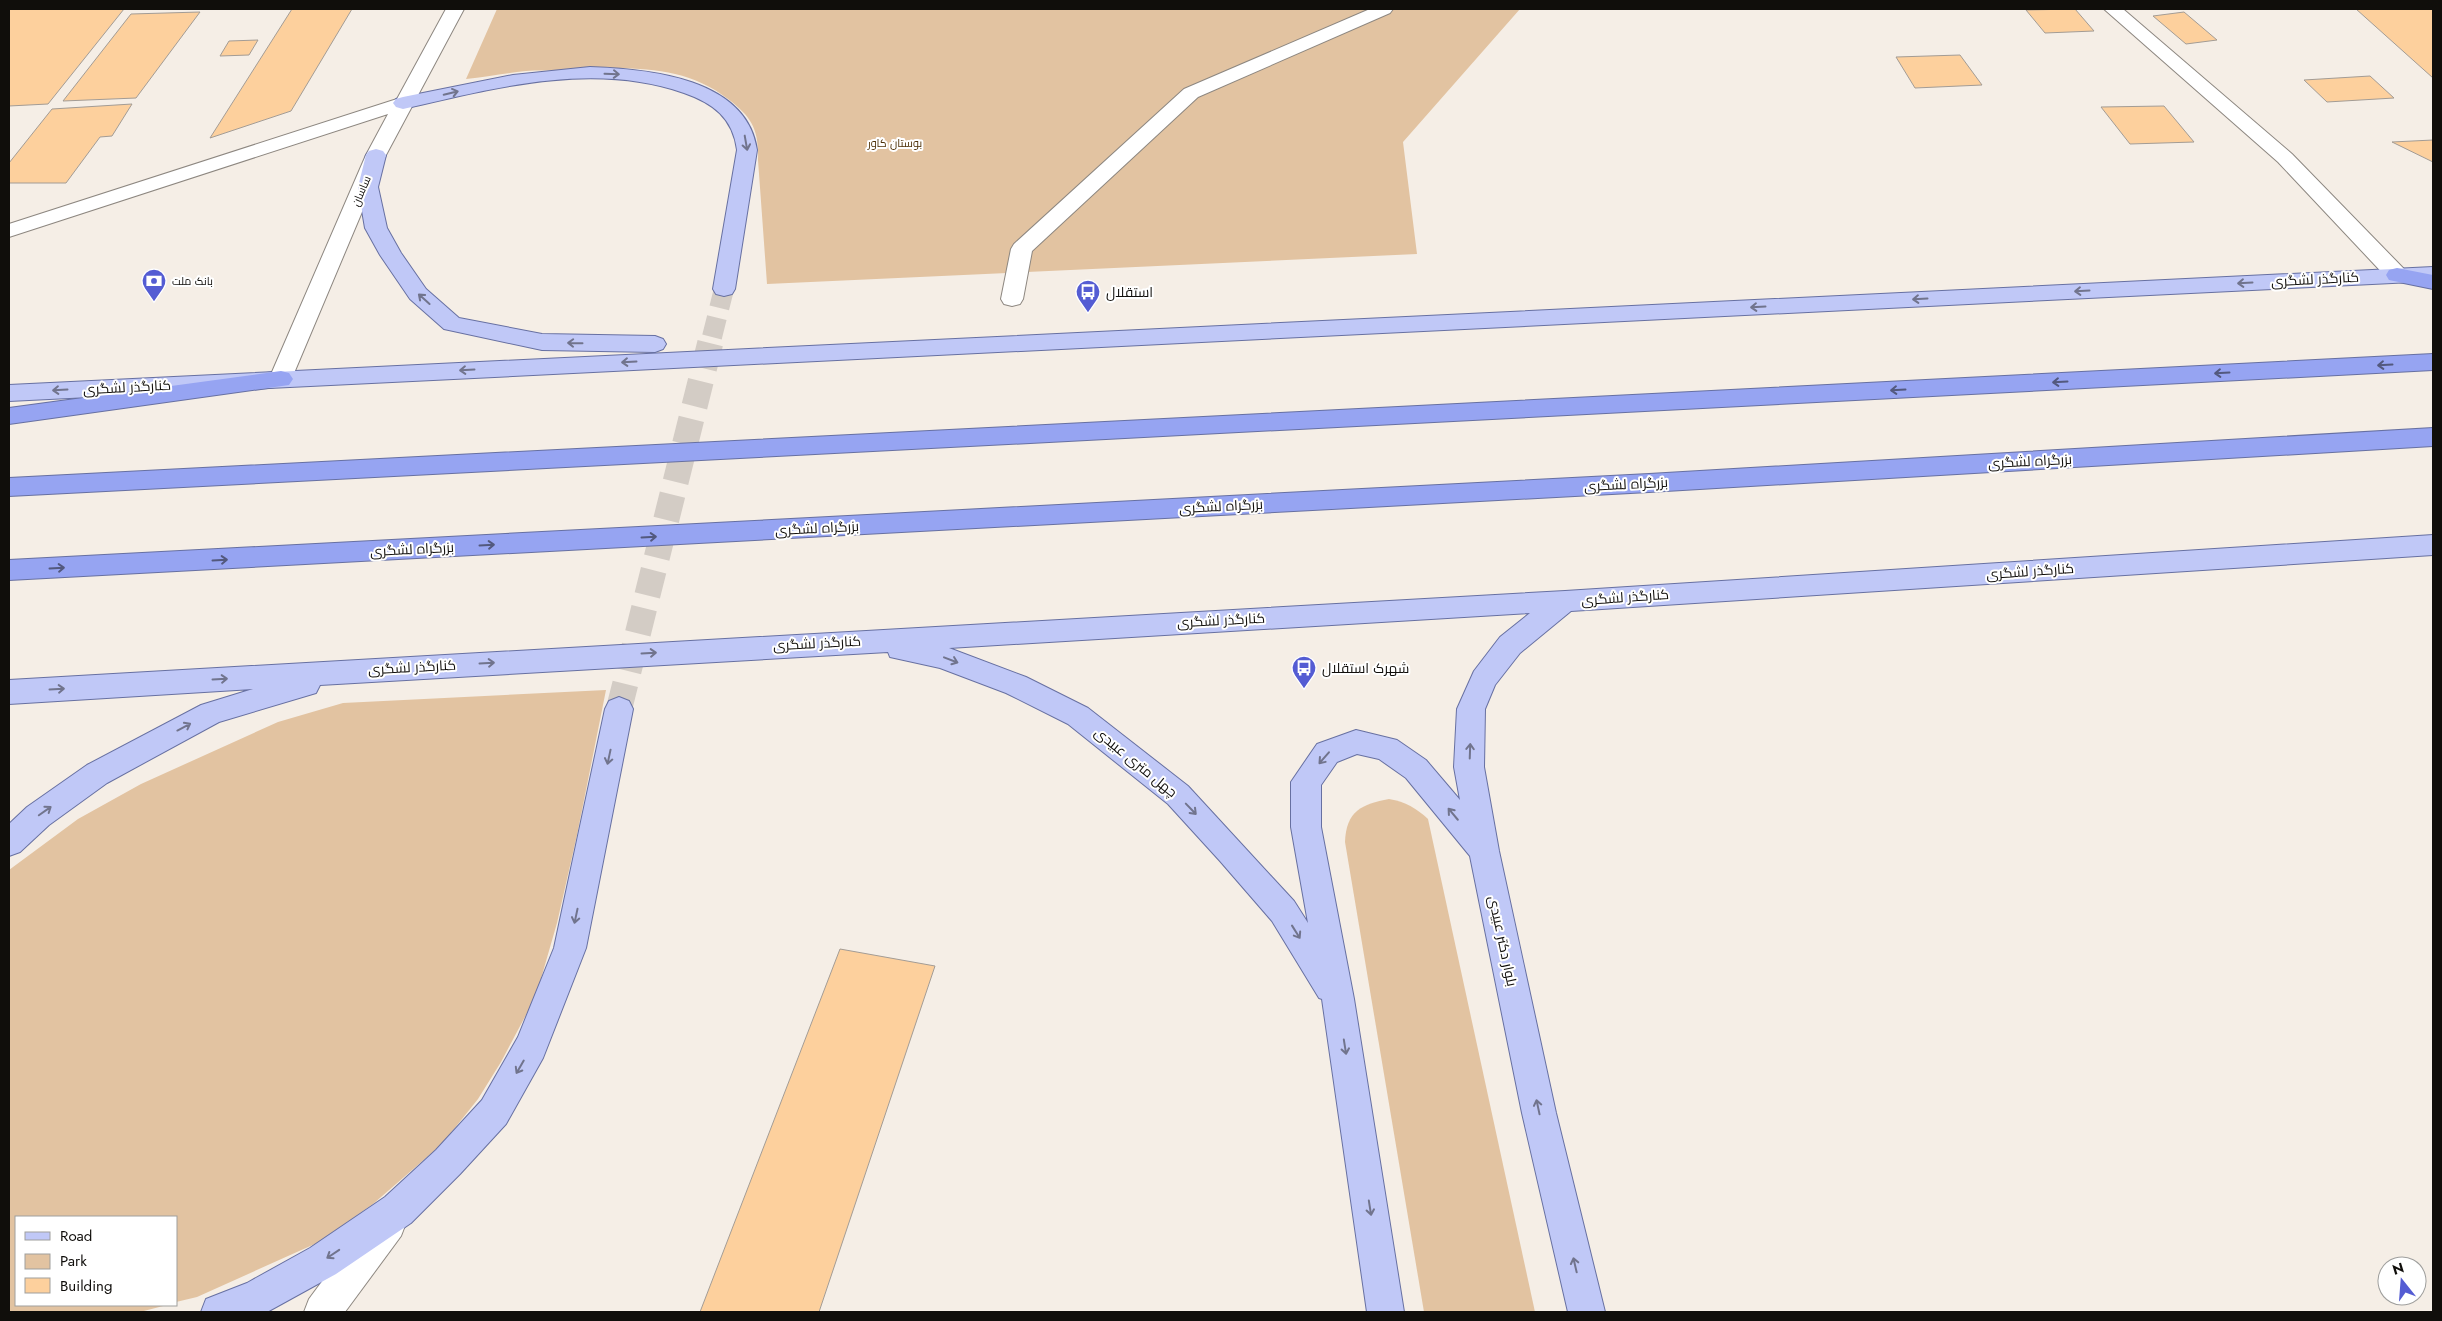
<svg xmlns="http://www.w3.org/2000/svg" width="2442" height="1321" viewBox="0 0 2442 1321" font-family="Jost,Cairo,sans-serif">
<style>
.green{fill:#e2c3a1}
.building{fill:#fdd09d;stroke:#a39c95}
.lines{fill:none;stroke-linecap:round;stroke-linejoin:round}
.major-tunnel-far1{stroke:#d3ccc5;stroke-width:20;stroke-dasharray:20 10;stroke-linecap:butt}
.major-tunnel{stroke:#d3ccc5;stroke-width:26;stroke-dasharray:26 13;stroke-linecap:butt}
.minor-casing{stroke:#8d8780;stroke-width:2}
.major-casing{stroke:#6770a1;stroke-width:2}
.highway-casing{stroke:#6770a1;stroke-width:2}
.minor{fill:#fff;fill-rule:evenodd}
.major{fill:#c0c8f7;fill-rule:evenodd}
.highway{fill:#96a4f2;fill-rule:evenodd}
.oneway{stroke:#71748d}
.oneway2{stroke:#53597e}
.labels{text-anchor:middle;stroke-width:4;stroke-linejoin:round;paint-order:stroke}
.far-park-label{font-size:11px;fill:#4d3007;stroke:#fff}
.far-street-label{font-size:11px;fill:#100e0b;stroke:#fff}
.far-poi-label{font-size:11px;fill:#100e0b;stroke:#fff;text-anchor:start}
.street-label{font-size:14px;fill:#100e0b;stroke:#fff}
.poi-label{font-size:14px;fill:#100e0b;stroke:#fff;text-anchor:start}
</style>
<rect width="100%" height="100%" fill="#f5eee6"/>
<!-- green -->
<g class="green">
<path d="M497,9H1520L1403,142L1417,254L767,284L758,160C759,130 752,117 728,99C680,61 618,68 560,70C549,71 537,70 526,71C506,73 486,77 466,79Z"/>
<polygon points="606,690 577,835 557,923 536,996 501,1062 478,1099 442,1144 373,1204 317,1243 197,1297 176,1302 176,1217 16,1217 16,1305 167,1305 140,1312 9,1311 9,870 78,819 141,784 278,722 343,703"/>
<path d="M1389,799C1406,802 1416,808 1428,819L1535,1312H1424L1345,842C1346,811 1362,804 1389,799Z"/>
</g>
<!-- building -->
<g class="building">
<polygon points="9,9 124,9 48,104 9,106"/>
<polygon points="292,9 352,9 291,111 210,138"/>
<polygon points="2075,9 2094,31 2045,33 2026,10"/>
<polygon points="2356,9 2433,9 2433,78"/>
<polygon points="200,12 136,98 63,101 131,14"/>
<polygon points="2184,12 2217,40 2186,44 2153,16"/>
<polygon points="258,40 249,55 220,56 229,41"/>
<polygon points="1960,55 1982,85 1915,88 1896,57"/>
<polygon points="2370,76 2394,98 2327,102 2304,80"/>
<polygon points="132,104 112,136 100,137 66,183 9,183 9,163 52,109"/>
<polygon points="2164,106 2194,142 2130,144 2101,107"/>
<polygon points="2433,140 2433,162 2392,142"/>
<polygon points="840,949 935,966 819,1312 700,1312"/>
</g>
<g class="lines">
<!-- major-tunnel-far1 -->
<polyline class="major-tunnel-far1" points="712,337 724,289"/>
<!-- major-tunnel -->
<polyline class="major-tunnel" points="619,709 712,336"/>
<defs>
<g id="minor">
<polygon points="446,9 464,9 386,155 289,385 281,387 273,385 269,379 366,155 388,114 9,237 9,224 397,99"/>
<polygon points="1370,9 1393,9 1390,13 1198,97 1032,251 1023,299 1020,304 1012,306 1004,304 1001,299 1011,249 1014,244 1184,89"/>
<polygon points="2104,9 2123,9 2292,154 2405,270 2408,275 2405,280 2397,282 2389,280 2278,162"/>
<polygon points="388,1205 401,1210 406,1223 401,1236 345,1312 304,1312 309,1299 375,1210"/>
</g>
<g id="major">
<path d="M590,67C649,69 747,78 757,150L735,289L732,294L724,296L716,294L713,289L737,150C733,118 713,103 684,93C593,61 494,88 403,109L396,107L393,103L396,99L403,97L513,75Z"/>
<polygon points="376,149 383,151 386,155 378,187 387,228 401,253 426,289 459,318 542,334 655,336 663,339 666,344 663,349 655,352 542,350 444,329 410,299 380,255 365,228 358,187 366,155 369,151"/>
<polygon points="2433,267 2433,281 9,401 9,385"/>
<path d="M2433,535V555L1571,611L1520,653L1495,685L1485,709L1484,767L1499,851L1556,1113L1605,1312H1568L1522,1113L1470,856L1406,778L1379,759L1357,754L1337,762L1321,785V827L1354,999L1404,1312H1367L1322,999L1319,998L1272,921L1220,861L1168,804L1068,724L1006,693L940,668L890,657L888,652L320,685L316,693L219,722L107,783L49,825L20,852L9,856V824L27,807L87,765L201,705L253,689L9,704V680L1565,591ZM1530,613L1500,637L1474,671L1457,709L1454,767L1460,800L1426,760L1397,740L1356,730L1317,744L1291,782V827L1308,923L1294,901L1188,786L1088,708L1026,677L949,648Z"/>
<polygon points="619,697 629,701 633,709 586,948 543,1058 506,1124 460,1174 411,1223 336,1274 267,1312 201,1312 206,1299 247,1283 310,1248 385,1197 436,1150 482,1100 518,1037 554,948 605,709 609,701"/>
</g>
<g id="highway">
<polygon points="2397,268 2433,275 2433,289 2389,280 2386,275 2389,270"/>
<polygon points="2433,354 2433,370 9,496 9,478"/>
<polygon points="281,371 289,373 293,379 289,385 9,424 9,408"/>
<polygon points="2433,428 2433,446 1649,492 9,580 9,560 1649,474"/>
</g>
</defs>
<!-- minor casing -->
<use href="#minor" class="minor-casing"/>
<!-- major casing -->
<use href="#major" class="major-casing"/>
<!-- highway casing -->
<use href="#highway" class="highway-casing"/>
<!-- minor -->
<use href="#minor" class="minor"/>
<!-- major -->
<use href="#major" class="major"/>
<!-- highway -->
<use href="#highway" class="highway"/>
</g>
<!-- one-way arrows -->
<defs><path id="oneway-shaft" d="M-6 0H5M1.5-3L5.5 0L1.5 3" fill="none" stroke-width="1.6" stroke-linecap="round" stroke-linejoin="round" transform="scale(1.25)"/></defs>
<g class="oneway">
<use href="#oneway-shaft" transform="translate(612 74) rotate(2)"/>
<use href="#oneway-shaft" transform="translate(451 93) rotate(-13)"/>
<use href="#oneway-shaft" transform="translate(746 143) rotate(80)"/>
<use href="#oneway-shaft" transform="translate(2245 283) rotate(177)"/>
<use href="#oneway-shaft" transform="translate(2082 291) rotate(177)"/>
<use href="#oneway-shaft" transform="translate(424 299) rotate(-138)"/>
<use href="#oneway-shaft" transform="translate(1920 299) rotate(177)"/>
<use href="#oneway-shaft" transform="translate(1758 307) rotate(177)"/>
<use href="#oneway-shaft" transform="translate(575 343) rotate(-179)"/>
<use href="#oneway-shaft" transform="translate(629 362) rotate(177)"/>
<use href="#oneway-shaft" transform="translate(467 370) rotate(177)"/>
<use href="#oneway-shaft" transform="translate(60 390) rotate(177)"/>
<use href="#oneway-shaft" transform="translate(649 653) rotate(-3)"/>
<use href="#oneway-shaft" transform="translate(951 660) rotate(21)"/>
<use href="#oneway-shaft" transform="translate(487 663) rotate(-3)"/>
<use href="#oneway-shaft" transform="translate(220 679) rotate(-3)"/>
<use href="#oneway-shaft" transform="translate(57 689) rotate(-3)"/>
<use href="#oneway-shaft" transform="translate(184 727) rotate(-28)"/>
<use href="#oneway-shaft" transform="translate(1470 751) rotate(-88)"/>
<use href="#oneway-shaft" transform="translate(609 757) rotate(102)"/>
<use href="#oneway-shaft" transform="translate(1324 758) rotate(131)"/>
<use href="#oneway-shaft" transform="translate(1191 809) rotate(46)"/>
<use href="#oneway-shaft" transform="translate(45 811) rotate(-35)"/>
<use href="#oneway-shaft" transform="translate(1453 814) rotate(-130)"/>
<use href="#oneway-shaft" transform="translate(576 916) rotate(102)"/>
<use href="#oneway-shaft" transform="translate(1296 932) rotate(58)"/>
<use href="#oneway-shaft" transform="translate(1345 1047) rotate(81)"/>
<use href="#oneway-shaft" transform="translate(520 1067) rotate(120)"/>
<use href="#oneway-shaft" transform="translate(1538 1107) rotate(-102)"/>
<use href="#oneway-shaft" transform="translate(1370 1208) rotate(81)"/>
<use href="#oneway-shaft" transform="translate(333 1254) rotate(146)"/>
<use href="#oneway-shaft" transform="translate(1575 1265) rotate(-103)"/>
</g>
<g class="oneway2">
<use href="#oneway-shaft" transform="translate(2385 365) rotate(177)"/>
<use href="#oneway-shaft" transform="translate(2222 373) rotate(177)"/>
<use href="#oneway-shaft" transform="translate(2060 382) rotate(177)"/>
<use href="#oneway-shaft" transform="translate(1898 390) rotate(177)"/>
<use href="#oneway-shaft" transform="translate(649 537) rotate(-3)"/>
<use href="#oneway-shaft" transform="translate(487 545) rotate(-3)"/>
<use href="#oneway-shaft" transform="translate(220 560) rotate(-3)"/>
<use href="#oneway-shaft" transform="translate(57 568) rotate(-3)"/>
</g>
<!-- icons -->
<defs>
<symbol id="bank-pin" viewBox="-11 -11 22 30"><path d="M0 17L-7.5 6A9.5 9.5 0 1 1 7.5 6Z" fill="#545cd3" stroke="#fff"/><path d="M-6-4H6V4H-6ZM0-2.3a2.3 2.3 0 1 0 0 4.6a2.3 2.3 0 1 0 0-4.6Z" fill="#fff"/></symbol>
<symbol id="bus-pin" viewBox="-11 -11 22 30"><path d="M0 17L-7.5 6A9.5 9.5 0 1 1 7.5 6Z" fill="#545cd3" stroke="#fff"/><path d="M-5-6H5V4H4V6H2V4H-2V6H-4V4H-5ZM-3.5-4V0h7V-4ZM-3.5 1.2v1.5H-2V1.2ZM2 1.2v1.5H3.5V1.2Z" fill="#fff"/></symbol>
</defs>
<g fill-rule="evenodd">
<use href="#bank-pin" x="140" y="267" width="28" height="38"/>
<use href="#bus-pin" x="1074" y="278" width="28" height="38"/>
<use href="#bus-pin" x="1290" y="654" width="28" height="38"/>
</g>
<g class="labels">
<!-- far-park labels -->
<g class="far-park-label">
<text x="895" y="147">بوستان کاور</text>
</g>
<!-- far-street labels -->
<g class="far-street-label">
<text transform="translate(361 191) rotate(-67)" y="4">ساسان</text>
</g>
<!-- far-poi labels -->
<g class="far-poi-label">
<text x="172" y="285">بانک ملت</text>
</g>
<!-- street labels -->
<g class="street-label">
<text transform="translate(2315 279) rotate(-3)" y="5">کنارگذر لشگری</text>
<text transform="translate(127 387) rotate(-3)" y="5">کنارگذر لشگری</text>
<text transform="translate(2030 461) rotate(-3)" y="5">بزرگراه لشگری</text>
<text transform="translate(1626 484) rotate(-3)" y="5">بزرگراه لشگری</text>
<text transform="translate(1221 506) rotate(-3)" y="5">بزرگراه لشگری</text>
<text transform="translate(817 528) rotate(-3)" y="5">بزرگراه لشگری</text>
<text transform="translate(412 549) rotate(-3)" y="5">بزرگراه لشگری</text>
<text transform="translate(2030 571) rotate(-4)" y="5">کنارگذر لشگری</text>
<text transform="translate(1625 597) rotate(-4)" y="5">کنارگذر لشگری</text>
<text transform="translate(1221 620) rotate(-3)" y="5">کنارگذر لشگری</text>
<text transform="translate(817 643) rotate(-3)" y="5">کنارگذر لشگری</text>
<text transform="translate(412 667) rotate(-3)" y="5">کنارگذر لشگری</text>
<text transform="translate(1136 762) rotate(39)" y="5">چهل متری عبیدی</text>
<text transform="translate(1503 941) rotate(78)" y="5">بلوار دکتر عبیدی</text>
</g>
<!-- poi labels -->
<g class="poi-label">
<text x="1106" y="297">استقلال</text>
<text x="1322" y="673">شهرک استقلال</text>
</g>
</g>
<!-- border -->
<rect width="2442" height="1321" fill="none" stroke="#100e0b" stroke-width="20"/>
<!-- legend -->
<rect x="15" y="1216" width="162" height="90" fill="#ffffff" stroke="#9f9f9d"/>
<rect x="25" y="1232" width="25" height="8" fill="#c0c8f7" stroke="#9f9f9d"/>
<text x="60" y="1241" font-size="15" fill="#100e0b">Road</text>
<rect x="25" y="1254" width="25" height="15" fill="#e2c3a1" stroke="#9f9f9d"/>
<text x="60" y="1266" font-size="15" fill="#100e0b">Park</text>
<rect x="25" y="1278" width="25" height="15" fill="#fdd09d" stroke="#9f9f9d"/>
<text x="60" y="1291" font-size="15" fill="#100e0b">Building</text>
<!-- north arrow -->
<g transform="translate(2402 1281) rotate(343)"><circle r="24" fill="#ffffff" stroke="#9f9f9d"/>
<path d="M0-4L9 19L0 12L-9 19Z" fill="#545cd3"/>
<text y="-8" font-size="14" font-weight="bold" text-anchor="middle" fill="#100e0b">N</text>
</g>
</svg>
